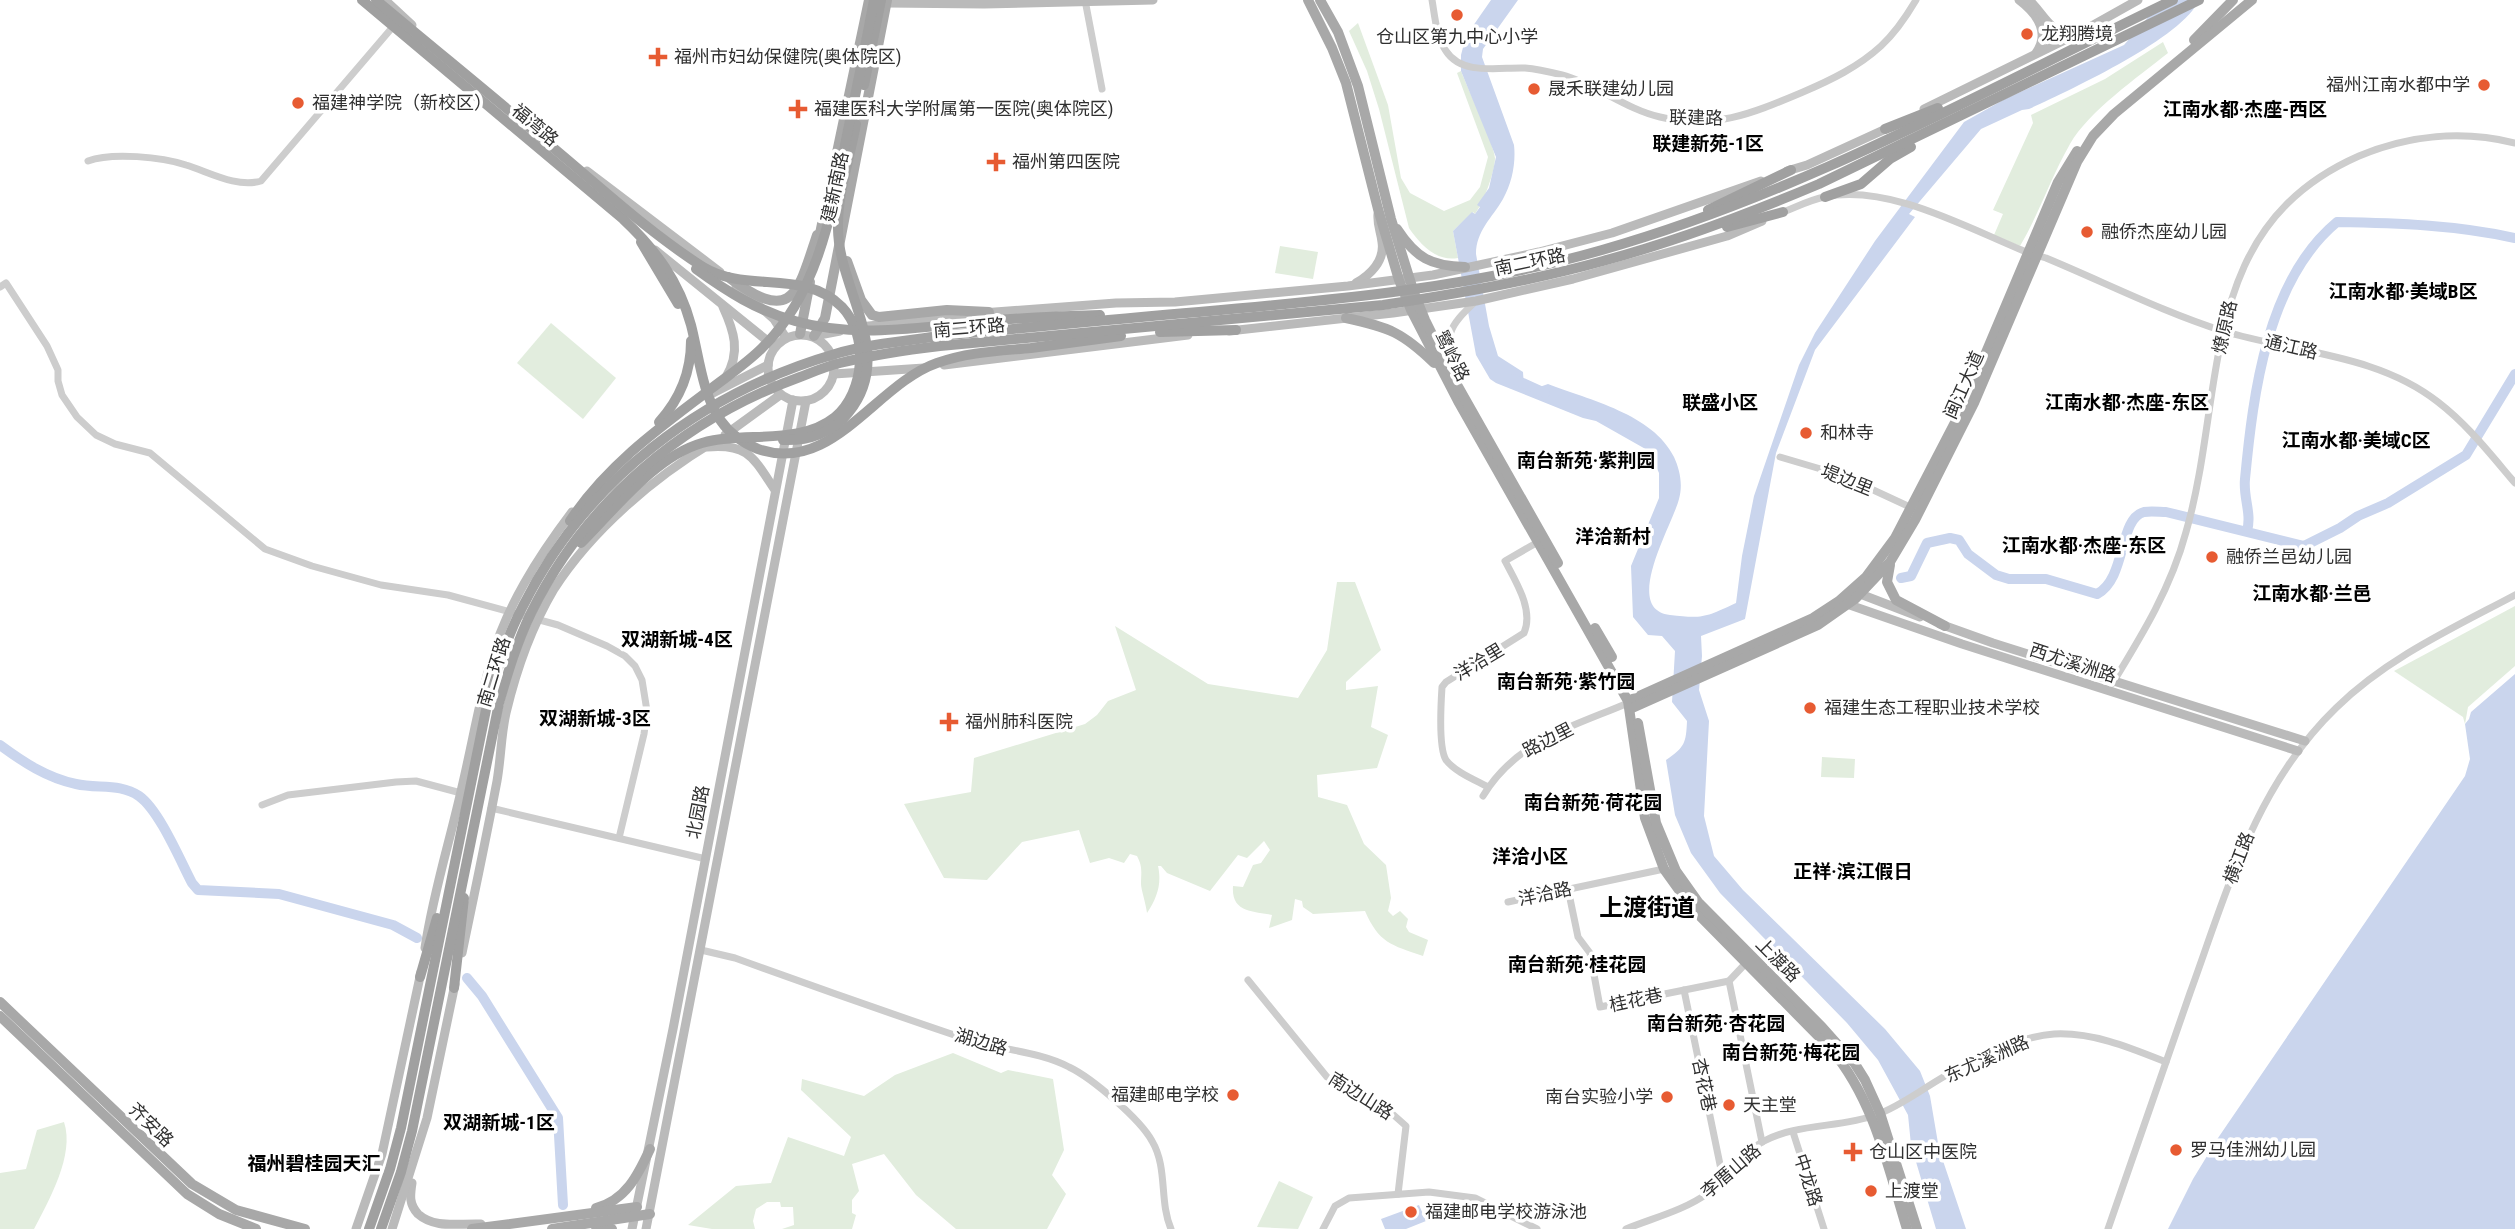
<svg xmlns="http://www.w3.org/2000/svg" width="2515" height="1229" viewBox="0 0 2515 1229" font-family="'Roboto Condensed','Noto Sans SC',sans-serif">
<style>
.green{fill:#e2edde}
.water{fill:#cad5ed}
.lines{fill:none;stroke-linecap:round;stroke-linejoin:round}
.river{stroke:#cad5ed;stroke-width:10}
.tertiary{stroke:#cdcdcd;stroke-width:7}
.secondary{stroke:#bababa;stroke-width:9}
.primary{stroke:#a8a8a8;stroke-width:10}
.trunk{stroke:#a0a0a0;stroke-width:10}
.poi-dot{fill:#e75b32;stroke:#fff;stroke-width:2.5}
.labels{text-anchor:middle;stroke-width:7;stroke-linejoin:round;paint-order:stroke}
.poi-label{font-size:18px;fill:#303030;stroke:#fff;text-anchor:start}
.street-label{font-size:18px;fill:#303030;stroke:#fff}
.neighbourhood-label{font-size:19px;font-weight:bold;fill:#000;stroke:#fff}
.district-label{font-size:24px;font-weight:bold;fill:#000;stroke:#fff}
</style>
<rect width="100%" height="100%" fill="#fff"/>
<!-- green -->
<g class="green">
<path d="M1358,23L1388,105L1401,178L1410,193L1444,211L1470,200L1480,187L1488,157L1457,73L1461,71C1467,87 1495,146 1495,158C1495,172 1483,203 1475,214L1473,212L1453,231L1458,258C1436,262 1420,244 1409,228L1379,109L1367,71L1349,31Z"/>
<path d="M2163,42L2168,53C2138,77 2089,111 2070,144C2051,177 2039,214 2020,246L1994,235L2003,214L1993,210L2033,123L2031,115L2105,79Z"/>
<polygon points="1280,246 1318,252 1313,279 1275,273"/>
<polygon points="551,323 616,378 583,419 517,363"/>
<path d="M1337,582H1355L1381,650L1346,682V690L1378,686L1371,727L1388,735L1377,768L1317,775L1318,797L1347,805L1364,844L1386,865L1391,898L1388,911L1393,916L1400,911L1408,919L1406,927L1409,932L1428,940L1423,956C1391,945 1379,943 1365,911L1313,914L1303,907L1302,901L1295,899L1292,920L1269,928L1272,915C1253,911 1231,913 1233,886L1243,887L1253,865L1261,863L1270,850L1264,841L1247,858L1238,855L1210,891L1167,873L1161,866H1158C1162,884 1157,898 1147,913C1146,904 1141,889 1141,884C1141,873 1143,867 1137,856L1130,854L1124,863L1109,858L1090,863L1079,830L1022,842L987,880L944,878L904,804L971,792L974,758L1085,724L1097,715L1108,701L1136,690L1115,626L1208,684L1298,698L1327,650Z"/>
<polygon points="2515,606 2515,666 2468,707 2465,724 2463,717 2394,671"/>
<polygon points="1822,757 1855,759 1854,778 1821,777"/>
<polygon points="953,1053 1001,1073 1008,1070 1053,1079 1064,1150 1052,1175 1066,1194 1047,1229 956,1229 916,1195 884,1154 852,1164 859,1191 852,1200 852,1213 856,1215 852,1229 782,1229 794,1225 793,1207 781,1207 780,1202 767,1202 756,1209 753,1221 755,1229 712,1229 688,1225 736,1186 771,1183 788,1137 844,1156 851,1137 801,1090 802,1079 864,1096 895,1075"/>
<path d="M64,1122C75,1155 49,1200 34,1229H0V1173L26,1169L37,1130Z"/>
<polygon points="1279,1181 1313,1197 1298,1229 1257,1227"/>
</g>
<!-- water -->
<g class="water">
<path d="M1491,0H1518L1483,49L1482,57L1514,145C1516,163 1512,183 1503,199C1492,218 1476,231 1476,254L1489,326L1498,356L1523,372L1524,388L1531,390L1548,384C1589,400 1653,414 1674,457C1680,470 1683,485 1679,499C1673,524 1621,609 1670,615C1703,619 1706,617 1736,603L1742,556L1754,496L1799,365L1815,333L1875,241L1964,122L2005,99L2124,45L2163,0H2199C2183,38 2068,91 2029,109L2022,110L1981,129L1909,214L1915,217L1815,350L1776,453L1745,619L1701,636L1702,656L1699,690L1709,721L1704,816L1714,856L1743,890L1885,1029L1920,1071L1930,1096L1939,1149L1966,1229H1936L1911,1145L1908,1115L1878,1060L1847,1023L1720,893L1691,853L1675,815L1666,760C1685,747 1686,743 1687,721L1672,702L1675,651L1662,636L1648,635L1633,617L1631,566L1659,498V473L1649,451L1596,421L1583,418L1496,383L1490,379L1476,355L1453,231L1472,212L1475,214L1480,207L1477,205L1489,188L1496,157L1461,71V55L1466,36Z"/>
<polygon points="2515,674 2515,1229 2168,1229 2193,1179 2218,1138 2465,776 2470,759 2465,724 2469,719 2471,712"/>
<polygon points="1419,1205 1426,1221 1406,1229 1385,1229 1381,1219"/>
</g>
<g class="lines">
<!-- river -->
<g class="river">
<polyline points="1514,379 1545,393"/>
<path d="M2247,531C2252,513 2243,498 2245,479C2253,394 2267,280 2337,222C2397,223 2456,225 2515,238"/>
<path d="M1901,578L1911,576L1927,543L1950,538L1959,540L1968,554L1996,575L2009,579H2046L2097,594C2127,578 2118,519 2144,512C2151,511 2160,512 2166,512L2304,546L2340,528L2358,516L2388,503L2466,455L2515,374"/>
<path d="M0,745C23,762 47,778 76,784C98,789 120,783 139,796C159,810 180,860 192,883L198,890L279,894L393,925L417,938"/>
<polyline points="467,978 482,996 558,1118 563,1205"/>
</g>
<!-- tertiary -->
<g class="tertiary">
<polyline points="1085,0 1102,89"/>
<path d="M1432,0C1435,17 1436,36 1446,51C1462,76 1500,67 1525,68C1538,69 1550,72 1562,75C1596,84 1625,109 1660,117C1715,130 1753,113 1803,92C1831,80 1858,67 1881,46C1895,33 1906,17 1916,0"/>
<path d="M88,161C112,152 162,157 186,165C209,172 236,188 261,181L391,29"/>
<path d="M1783,212C1796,207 1810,200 1824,197C1889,183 1969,229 2029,253L2046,258C2104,282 2163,312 2223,331C2296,353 2377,354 2438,402C2468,425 2491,455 2515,483"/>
<polyline points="0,287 6,283 47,346 58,370 58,381 62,395 77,417 96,435 115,444 150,453 265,549 312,566 381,585 448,595 558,625 607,646 625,656 635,666 642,680 647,711 644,734 619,838"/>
<path d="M1454,372C1445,334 1447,328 1476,301"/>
<polyline points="1780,457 1841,475 1912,508"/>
<path d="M2112,684C2142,635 2171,588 2186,532C2227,390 2195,228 2359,156C2409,135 2463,130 2515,143"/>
<path d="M1488,787C1475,780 1455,772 1446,760C1438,747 1441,703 1442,687L1446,682L1524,633C1534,610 1516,582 1505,561L1538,542"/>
<path d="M1483,796C1516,741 1572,727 1628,703"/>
<polyline points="262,805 288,795 396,782 416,781 461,793"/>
<polyline points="491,808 706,859"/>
<polyline points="1568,889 1578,937 1590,953 1600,1007 1729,981 1746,963"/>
<polyline points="1508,902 1664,869"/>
<path d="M701,950L735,958C812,986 889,1013 966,1039C1000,1050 1038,1051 1069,1067C1092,1078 1140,1119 1152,1141C1168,1168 1159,1201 1171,1229"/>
<polyline points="1248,980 1327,1077 1388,1110 1406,1126 1398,1194"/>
<polyline points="1729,981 1762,1142"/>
<polyline points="1684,990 1723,1179"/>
<polyline points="1793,1132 1824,1229"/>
<polyline points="1323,1229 1335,1206 1349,1198 1429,1192 1475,1198 1537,1229"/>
<path d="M1626,1229C1653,1218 1685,1210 1708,1193C1729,1178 1740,1155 1762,1142C1796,1123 1840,1128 1876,1115C1901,1106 1922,1089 1945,1076C1973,1059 2021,1036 2054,1034C2093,1032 2131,1048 2166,1062"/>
<path d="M2108,1229C2135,1150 2163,1072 2190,993C2227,891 2256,785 2336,708C2387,658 2453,628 2515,595"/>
</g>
<!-- secondary -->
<g class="secondary">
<polyline points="385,0 412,25"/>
<path d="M2019,0C2036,13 2051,32 2036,53"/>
<path d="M2029,0C2044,14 2050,34 2073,35"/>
<polyline points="887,3 984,4 1153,0"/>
<polyline points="1924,109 2081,32 2138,0"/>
<polyline points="587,171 720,272"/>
<polyline points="1787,171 1807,165 1890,127"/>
<polyline points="655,250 775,347"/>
<path d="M1356,283C1370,275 1385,261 1382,242C1381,232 1377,225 1378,214"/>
<polyline points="736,286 774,319 786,338"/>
<path d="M723,307C734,331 741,352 726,377"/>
<polyline points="982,313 1116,303 1175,302 1348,286 1433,275 1539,252 1612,233 1761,181"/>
<polyline points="860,327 968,315"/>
<polyline points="1229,331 1393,313 1476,301 1573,279 1727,236 1762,221"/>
<circle cx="801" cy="368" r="33"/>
<polyline points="814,336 840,331"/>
<polyline points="944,365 1188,335"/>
<polyline points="834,374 924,368"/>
<polyline points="713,393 768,365"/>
<polyline points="725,435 780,395"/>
<path d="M707,447C749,443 754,459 775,490"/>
<polyline points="1855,592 1920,617"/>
<polyline points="1844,603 1962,644 2298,751"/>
<polyline points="1940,624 1993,643 2305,741"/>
<path d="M425,948C433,893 450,841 462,787C472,745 479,702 491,661C506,607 538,557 572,512"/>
<path d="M462,953C474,896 486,839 497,781C501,758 501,735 506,713C516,671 532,626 554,589C592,530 653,478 713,442"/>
<path d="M412,1183C410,1196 409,1204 418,1214C435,1229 458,1223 481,1224"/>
<polyline points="356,1229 382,1154 421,972"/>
<polyline points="392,1229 427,1118 455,984"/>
<polyline points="632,1229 673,1029 793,400"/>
<polyline points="646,1229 806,401"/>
</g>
<!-- primary -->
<g class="primary">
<path d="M1308,0L1332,48L1346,83L1378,209L1399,280L1411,310L1458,401L1628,701L1645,818L1664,869L1692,908L1831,1049C1874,1100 1888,1167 1907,1229"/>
<polyline points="1320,0 1338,32 1358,86 1391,219 1414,293 1425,320 1456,383 1558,563"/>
<polyline points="2194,40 2233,0"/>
<path d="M1397,229C1416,258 1431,266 1465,267"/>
<polyline points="818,243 869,0"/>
<polyline points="847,261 861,300 872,315 879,317 947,310 989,312"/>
<path d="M728,277C793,325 797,295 817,235"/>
<path d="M1346,318C1389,327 1403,333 1434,363"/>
<polyline points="800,334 810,282"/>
<polyline points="814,336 825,318 887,0"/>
<polyline points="1890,565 1887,582 1896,600 1945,626"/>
<polyline points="1595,628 1612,657"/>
<polyline points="1628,701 1813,618 1839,601 1866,577 1895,538 1963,407 2058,182 2077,151"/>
<polyline points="1630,709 1818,625 1855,599 1890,562 1915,520 1974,403 2077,162 2093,136 2114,114 2252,0"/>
<polyline points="1638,723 1656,823 1676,871 1698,902 1822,1027 1855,1064 1865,1080 1880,1113 1917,1229"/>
<polyline points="0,1002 192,1184 236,1210 305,1229"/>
<polyline points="0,1016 187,1194 219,1214 256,1229"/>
<path d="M596,1208C626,1200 638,1175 650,1149"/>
<polyline points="596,1227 612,1229"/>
<polyline points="472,1229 637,1207"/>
<polyline points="552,1229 650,1214"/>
</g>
<!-- trunk -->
<g class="trunk">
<path d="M362,0L623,219C656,250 679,281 691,325C699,356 702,394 721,421C730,434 743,443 758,449C832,475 876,384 937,363C967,352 999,351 1031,348C1061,344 1091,340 1121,336"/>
<path d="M376,0C438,52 501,103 563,156C608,194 653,235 703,267C747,294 804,268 842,307C869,335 865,392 835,417C799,446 744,431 702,443C656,456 614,510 581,543"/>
<polyline points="864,85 881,0"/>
<polyline points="1885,129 1938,108"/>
<polyline points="1825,197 1861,184 1890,159 1911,147"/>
<polyline points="1708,210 1791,170"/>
<polyline points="1727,227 1783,212"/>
<polyline points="641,242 678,304"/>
<path d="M696,269C726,291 758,311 795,321C854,338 916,328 976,322C1017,318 1058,316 1100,315"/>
<polyline points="1160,332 1236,330"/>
<path d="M659,422C680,399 691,373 691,341"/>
<path d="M783,440C808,441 833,433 849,412C896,353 839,292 838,229C837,195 850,158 856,124"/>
<path d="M570,521C606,466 660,427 712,388C729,375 747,363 762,348C820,292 833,205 848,130C857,87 866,43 874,0"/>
<polyline points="420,977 437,918"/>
<polyline points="454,988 464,898"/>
<path d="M369,1229L390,1169L401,1128L488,700C498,668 507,636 523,606C586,480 701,393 835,354C869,344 905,341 940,336C1026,328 1112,319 1199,312C1335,300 1470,288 1602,250C1803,193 1985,90 2173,0"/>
<path d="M381,1229L401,1172L412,1131L499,703C508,672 517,642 531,613C586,501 684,419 800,377C813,372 827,366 840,363C873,355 906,350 940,346L1383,305C1457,294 1531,281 1603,261C1677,241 1748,214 1819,184L2199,0"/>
</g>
</g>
<!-- markers -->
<g class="poi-dot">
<circle cx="1457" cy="15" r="7"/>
<circle cx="2027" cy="34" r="7"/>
<path d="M654.5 46.5h7v7h7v7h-7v7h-7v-7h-7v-7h7z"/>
<circle cx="2484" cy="85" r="7"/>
<circle cx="1534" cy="89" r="7"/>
<circle cx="298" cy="103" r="7"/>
<path d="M794.5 98.5h7v7h7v7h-7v7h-7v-7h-7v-7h7z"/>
<path d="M992.5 151.5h7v7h7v7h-7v7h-7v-7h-7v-7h7z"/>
<circle cx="2087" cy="232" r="7"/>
<circle cx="1806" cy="433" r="7"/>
<circle cx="2212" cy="557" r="7"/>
<circle cx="1810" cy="708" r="7"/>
<path d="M945.5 711.5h7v7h7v7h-7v7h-7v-7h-7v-7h7z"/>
<circle cx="1233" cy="1095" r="7"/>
<circle cx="1667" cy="1097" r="7"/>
<circle cx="1729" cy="1105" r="7"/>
<circle cx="2176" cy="1150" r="7"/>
<path d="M1849.5 1141.5h7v7h7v7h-7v7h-7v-7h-7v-7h7z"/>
<circle cx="1871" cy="1191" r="7"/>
<circle cx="1411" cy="1212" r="7"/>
</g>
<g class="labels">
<!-- poi labels -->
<g class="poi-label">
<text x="2041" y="40">龙翔腾境</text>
<text x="1457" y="43" text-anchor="middle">仓山区第九中心小学</text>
<text x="674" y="63">福州市妇幼保健院(奥体院区)</text>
<text x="2470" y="91" text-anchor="end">福州江南水都中学</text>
<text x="1548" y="95">晟禾联建幼儿园</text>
<text x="312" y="109">福建神学院（新校区）</text>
<text x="814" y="115">福建医科大学附属第一医院(奥体院区)</text>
<text x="1012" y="168">福州第四医院</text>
<text x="2101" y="238">融侨杰座幼儿园</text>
<text x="1820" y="439">和林寺</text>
<text x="2226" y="563">融侨兰邑幼儿园</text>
<text x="1824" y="714">福建生态工程职业技术学校</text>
<text x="965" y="728">福州肺科医院</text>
<text x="1219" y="1101" text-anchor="end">福建邮电学校</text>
<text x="1653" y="1103" text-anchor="end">南台实验小学</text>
<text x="1743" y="1111">天主堂</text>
<text x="2190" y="1156">罗马佳洲幼儿园</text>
<text x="1869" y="1158">仓山区中医院</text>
<text x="1885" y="1197">上渡堂</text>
<text x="1425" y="1218">福建邮电学校游泳池</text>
</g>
<!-- street labels -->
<g class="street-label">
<text transform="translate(1696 118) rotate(1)" y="6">联建路</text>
<text transform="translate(535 125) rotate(40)" y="6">福湾路</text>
<text transform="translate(835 187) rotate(-78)" y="6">建新南路</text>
<text transform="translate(1530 262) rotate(-12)" y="6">南二环路</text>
<text transform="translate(2225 327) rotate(-77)" y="6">燎原路</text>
<text transform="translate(969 328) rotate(-5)" y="6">南二环路</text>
<text transform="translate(2291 347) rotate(13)" y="6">通江路</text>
<text transform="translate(1452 356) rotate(63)" y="6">鹭岭路</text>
<text transform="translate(1964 385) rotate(-66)" y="6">闽江大道</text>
<text transform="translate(1847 480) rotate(22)" y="6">堤边里</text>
<text transform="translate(1479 662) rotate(-31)" y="6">洋洽里</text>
<text transform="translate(2073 663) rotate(18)" y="6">西尤溪洲路</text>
<text transform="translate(494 672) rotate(-73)" y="6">南二环路</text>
<text transform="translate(1548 740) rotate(-27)" y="6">路边里</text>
<text transform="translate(698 812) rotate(-79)" y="6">北园路</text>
<text transform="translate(2239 858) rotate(-69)" y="6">横江路</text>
<text transform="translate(1545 894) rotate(-12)" y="6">洋洽路</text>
<text transform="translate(1778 960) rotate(45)" y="6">上渡路</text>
<text transform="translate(1636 1000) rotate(-12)" y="6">桂花巷</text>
<text transform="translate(981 1042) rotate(16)" y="6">湖边路</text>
<text transform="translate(1987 1059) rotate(-24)" y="6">东尤溪洲路</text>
<text transform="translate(1704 1085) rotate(78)" y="6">杏花巷</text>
<text transform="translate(1361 1096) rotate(32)" y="6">南边山路</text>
<text transform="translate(151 1125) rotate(44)" y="6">齐安路</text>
<text transform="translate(1731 1171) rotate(-41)" y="6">李厝山路</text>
<text transform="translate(1808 1180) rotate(72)" y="6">中龙路</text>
</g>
<!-- neighbourhood labels -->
<g class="neighbourhood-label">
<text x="2245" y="116">江南水都·杰座-西区</text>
<text x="1708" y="150">联建新苑-1区</text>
<text x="2403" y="298">江南水都·美域B区</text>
<text x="1720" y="409">联盛小区</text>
<text x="2127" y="409">江南水都·杰座-东区</text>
<text x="2356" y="447">江南水都·美域C区</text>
<text x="1586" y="467">南台新苑·紫荆园</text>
<text x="1613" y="543">洋洽新村</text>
<text x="2084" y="552">江南水都·杰座-东区</text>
<text x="2312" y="600">江南水都·兰邑</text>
<text x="677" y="646">双湖新城-4区</text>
<text x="1566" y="688">南台新苑·紫竹园</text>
<text x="595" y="725">双湖新城-3区</text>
<text x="1593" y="809">南台新苑·荷花园</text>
<text x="1530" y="863">洋洽小区</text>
<text x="1853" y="878">正祥·滨江假日</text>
<text x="1577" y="971">南台新苑·桂花园</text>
<text x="1716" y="1030">南台新苑·杏花园</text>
<text x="1791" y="1059">南台新苑·梅花园</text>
<text x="499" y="1129">双湖新城-1区</text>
<text x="314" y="1170">福州碧桂园天汇</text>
</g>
<!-- district labels -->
<g class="district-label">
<text x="1647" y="916">上渡街道</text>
</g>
</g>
</svg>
